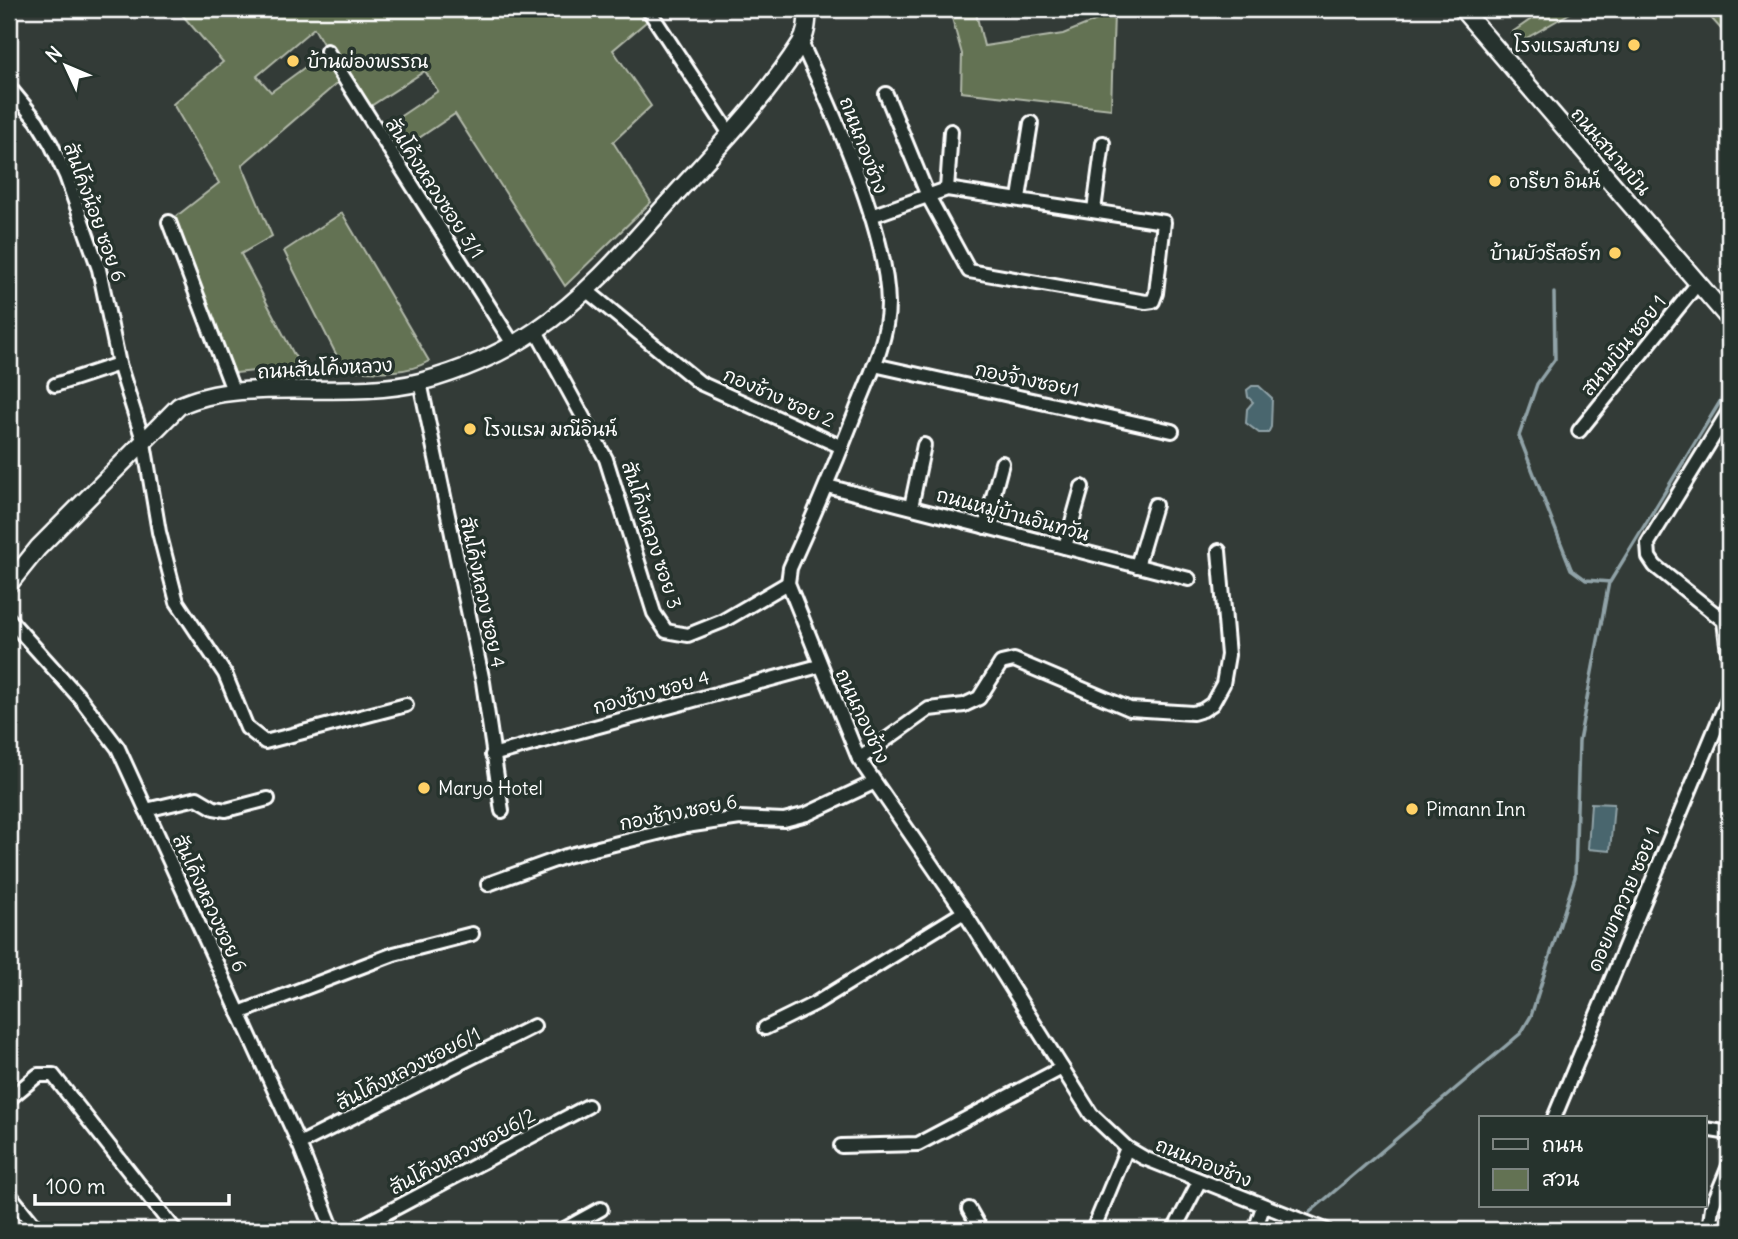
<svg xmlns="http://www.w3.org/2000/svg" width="1738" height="1239" viewBox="0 0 1738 1239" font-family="Delius,'Playpen Sans Thai',sans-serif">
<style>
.green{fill:#637253;stroke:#b1b8a9;stroke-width:2;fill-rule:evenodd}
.water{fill:#48666e;stroke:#91a3a8;stroke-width:2}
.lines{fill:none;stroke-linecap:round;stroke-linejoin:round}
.stream{stroke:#91a3a8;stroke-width:3.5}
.street-casing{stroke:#fff;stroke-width:18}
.secondary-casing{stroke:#fff;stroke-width:21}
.street{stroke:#26332d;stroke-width:12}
.secondary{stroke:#26332d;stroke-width:16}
.poi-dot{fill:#ffd166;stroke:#26332d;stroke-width:2.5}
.labels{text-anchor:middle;stroke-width:7;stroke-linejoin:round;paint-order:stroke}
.poi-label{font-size:19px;fill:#fff;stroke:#26332d;text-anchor:start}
.street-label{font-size:19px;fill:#fff;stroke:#26332d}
</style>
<rect width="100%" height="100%" fill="#333b37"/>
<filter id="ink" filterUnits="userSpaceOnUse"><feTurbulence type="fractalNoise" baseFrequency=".0143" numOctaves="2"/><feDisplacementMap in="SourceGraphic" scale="14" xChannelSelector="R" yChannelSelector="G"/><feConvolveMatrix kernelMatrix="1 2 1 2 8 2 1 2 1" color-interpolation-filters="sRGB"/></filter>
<g filter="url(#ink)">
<!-- green -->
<g class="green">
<path d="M177,9H586L591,17L600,9H648L653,16L613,50L651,106L613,142L651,202L565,286L455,114L392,156L377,132L438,91L425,71L363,111L342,79L242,165L272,236L241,254L300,366L227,374L169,222L219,183L173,104L223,62ZM314,28L327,51L271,92L257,76Z"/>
<polygon points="1546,9 1577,9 1518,43 1511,33"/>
<polygon points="1703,9 1729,9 1729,38"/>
<polygon points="976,13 984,46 1063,34 1114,13 1111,109 961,92 962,54 952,18"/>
<path d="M342,213L429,361C404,376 372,371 344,370L284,251Z"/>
</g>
<!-- water -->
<g class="water">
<polygon points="1252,386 1259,386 1272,398 1271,427 1268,433 1259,433 1246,423 1247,409 1253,402 1248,397 1247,390"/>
<polygon points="1591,803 1614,804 1610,851 1588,849"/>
</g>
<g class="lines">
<!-- stream -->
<g class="stream">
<polyline points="1554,293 1555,359 1537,384 1519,436 1571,569 1586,580 1610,582 1729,387"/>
<polyline points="1310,1212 1521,1033 1531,1016 1575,877 1579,741 1609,582"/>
</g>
<defs>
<g id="street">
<polyline points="648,9 730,134"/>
<path d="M801,42C833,112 887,229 888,304C888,337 872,372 860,401C838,458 815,513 790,568L788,583L859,759L964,912L1091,1114L1127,1148L1144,1158L1326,1230"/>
<polyline points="327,51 513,344"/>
<polyline points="9,87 37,121 51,144 66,176 99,269 119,364 144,443 159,532 177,602 225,674 247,728 265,742 406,705"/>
<polyline points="947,189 951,131"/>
<polyline points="1019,198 1031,123"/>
<polyline points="1094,210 1103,143"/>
<polyline points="871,216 947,189 1164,222 1156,293 1153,301 1146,302 969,271 928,196 886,94"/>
<polyline points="169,222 234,393"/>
<polyline points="586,290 700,383 842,447"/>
<polyline points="536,331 606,459 654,613 666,631 688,635 723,621 788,583"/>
<polyline points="874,365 1172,431"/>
<polyline points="420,382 483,682 502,811"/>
<polyline points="55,385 119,364"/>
<polyline points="1579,431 1698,283"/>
<polyline points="827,486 1189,579"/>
<polyline points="911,507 924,445"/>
<polyline points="985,527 1002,463"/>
<polyline points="1065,547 1082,487"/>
<polyline points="1137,566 1155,505"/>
<polyline points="1729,601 1724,621 1729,660"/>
<polyline points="9,619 80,698 118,748 299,1144 333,1230"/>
<polyline points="1724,621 1655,566 1649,557 1648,543 1729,411"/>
<polyline points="492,755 819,666"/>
<polyline points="859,759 929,709 964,705 979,698 1001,663 1014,660 1130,709 1193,713 1203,710 1212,704 1223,684 1228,655 1219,551"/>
<polyline points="146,810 197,798 214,808 226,810 268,799"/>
<polyline points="488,884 566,856 686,826 740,818 784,820 807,814 873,783"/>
<polyline points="239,1013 394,954 472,934"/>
<polyline points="765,1028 816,1003 964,912"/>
<polyline points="9,1099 38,1075 53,1075 175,1230"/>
<polyline points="1554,1118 1729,696"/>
<polyline points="1705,1129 1729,1133"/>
<polyline points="299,1144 534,1026"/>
<polyline points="841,1146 918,1144 1062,1068"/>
<polyline points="9,1194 38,1230"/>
<polyline points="969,1209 981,1230"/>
<polyline points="354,1230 588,1106"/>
<polyline points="563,1230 601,1209"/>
<polyline points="1093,1230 1127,1148"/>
<polyline points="1174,1230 1199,1182"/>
<polyline points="1255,1230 1263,1207"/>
<polyline points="1709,1230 1712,1207 1729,1166"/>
</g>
<g id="secondary">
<polyline points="1462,9 1729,319"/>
<path d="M9,584L38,548L179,406C243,375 347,401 420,382C458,372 502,354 535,331C592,293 637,237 682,187C723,142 767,96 800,44C807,34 807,21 808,9"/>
</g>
</defs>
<!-- street casing -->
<use href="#street" class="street-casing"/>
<!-- secondary casing -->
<use href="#secondary" class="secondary-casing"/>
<!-- street -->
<use href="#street" class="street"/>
<!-- secondary -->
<use href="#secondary" class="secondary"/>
</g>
</g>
<!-- markers -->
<g class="poi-dot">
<circle cx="1634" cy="45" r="7"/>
<circle cx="293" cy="61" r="7"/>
<circle cx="1495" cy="181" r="7"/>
<circle cx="1615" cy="253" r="7"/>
<circle cx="470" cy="429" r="7"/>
<circle cx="424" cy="788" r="7"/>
<circle cx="1412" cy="809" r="7"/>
</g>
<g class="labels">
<!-- poi labels -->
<g class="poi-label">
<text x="1620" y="52" text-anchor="end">โรงแรมสบาย</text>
<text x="307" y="68">บ้านผ่องพรรณ</text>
<text x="1509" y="188">อารียา อินน์</text>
<text x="1601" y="260" text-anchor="end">บ้านบัวรีสอร์ท</text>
<text x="484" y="436">โรงแรม มณีอินน์</text>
<text x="438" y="795">Maryo Hotel</text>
<text x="1426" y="816">Pimann Inn</text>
</g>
<!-- street labels -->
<g class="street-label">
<text transform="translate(864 145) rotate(69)" y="7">ถนนกองช้าง</text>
<text transform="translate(1611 151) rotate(49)" y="7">ถนนสนามบิน</text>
<text transform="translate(435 188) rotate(57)" y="7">สันโค้งหลวงซอย 3/1</text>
<text transform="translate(95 212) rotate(70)" y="7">สันโค้งน้อย ซอย 6</text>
<text transform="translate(1623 345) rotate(-51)" y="7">สนามบิน ซอย 1</text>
<text transform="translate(325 368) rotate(-3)" y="7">ถนนสันโค้งหลวง</text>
<text transform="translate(1027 379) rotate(12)" y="7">กองจ้างซอย1</text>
<text transform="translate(779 397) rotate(24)" y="7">กองช้าง ซอย 2</text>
<text transform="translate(1013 514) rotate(15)" y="7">ถนนหมู่บ้านอินทวัน</text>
<text transform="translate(652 535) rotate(72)" y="7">สันโค้งหลวง ซอย 3</text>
<text transform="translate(483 592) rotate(78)" y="7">สันโค้งหลวง ซอย 4</text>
<text transform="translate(651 692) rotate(-15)" y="7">กองช้าง ซอย 4</text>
<text transform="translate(863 716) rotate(65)" y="7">ถนนกองช้าง</text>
<text transform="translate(678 812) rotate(-11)" y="7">กองช้าง ซอย 6</text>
<text transform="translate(1623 899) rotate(-67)" y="7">ดอยเขาควาย ซอย 1</text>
<text transform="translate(210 903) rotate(65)" y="7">สันโค้งหลวงซอย 6</text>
<text transform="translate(408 1068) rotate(-27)" y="7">สันโค้งหลวงซอย6/1</text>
<text transform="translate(462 1151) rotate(-28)" y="7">สันโค้งหลวงซอย6/2</text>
<text transform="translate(1204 1162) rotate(22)" y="7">ถนนกองช้าง</text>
</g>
</g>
<!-- margin -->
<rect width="1738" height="1239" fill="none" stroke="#26332d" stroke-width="35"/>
<rect x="18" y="18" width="1703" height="1204" fill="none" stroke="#fff" stroke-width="2.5" filter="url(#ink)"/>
<!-- legend -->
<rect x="1479" y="1116" width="228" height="91" fill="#26332d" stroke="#7d8581" stroke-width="2"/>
<rect x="1493" y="1139" width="35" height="10" fill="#26332d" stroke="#7d8581" stroke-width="2"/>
<text x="1542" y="1152" font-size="21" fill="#ffffff">ถนน</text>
<rect x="1493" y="1169" width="35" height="21" fill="#637253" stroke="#7d8581" stroke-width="2"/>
<text x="1542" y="1186" font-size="21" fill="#ffffff">สวน</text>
<!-- north arrow -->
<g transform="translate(66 66) rotate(314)" stroke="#26332d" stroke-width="5" paint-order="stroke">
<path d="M0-5L12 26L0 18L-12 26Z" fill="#ffffff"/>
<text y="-10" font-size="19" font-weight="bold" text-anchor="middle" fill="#ffffff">N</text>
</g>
<!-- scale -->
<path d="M35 1194v10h194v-10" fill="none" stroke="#ffffff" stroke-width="3.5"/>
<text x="46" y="1194" font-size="21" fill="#ffffff" stroke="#26332d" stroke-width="5" paint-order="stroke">100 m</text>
</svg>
